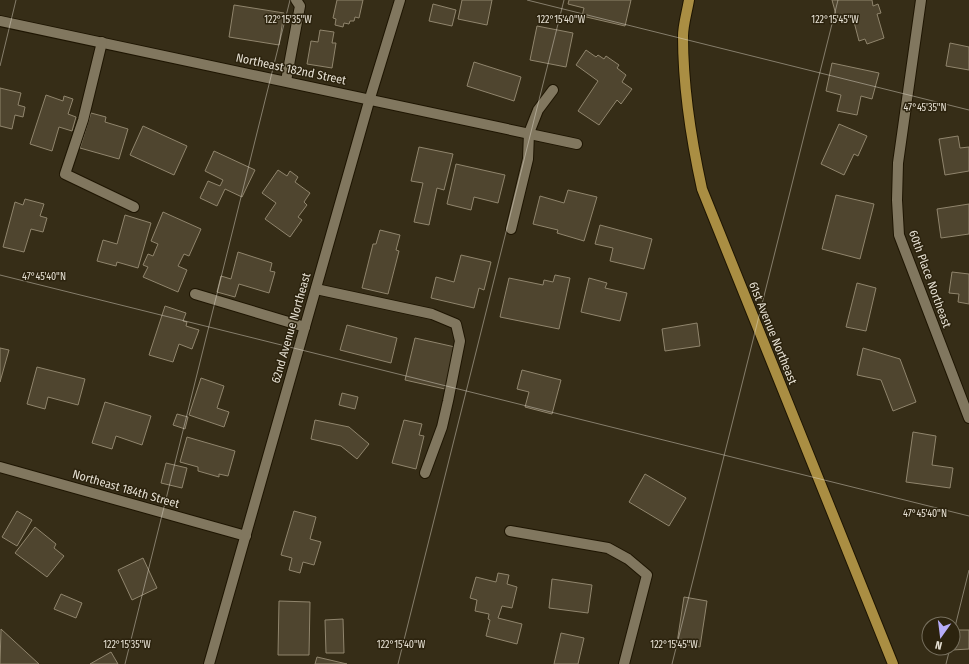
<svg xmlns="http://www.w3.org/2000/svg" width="969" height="664" viewBox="0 0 969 664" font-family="'Fira Sans Condensed',sans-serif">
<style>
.building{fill:#4f452f;stroke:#90856d}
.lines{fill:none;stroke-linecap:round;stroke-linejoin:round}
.minor-casing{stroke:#1e1502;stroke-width:12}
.major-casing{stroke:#1e1502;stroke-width:12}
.minor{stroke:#81775f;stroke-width:10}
.major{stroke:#aa8e43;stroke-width:10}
.ticks{fill:none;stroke:#e6e0d3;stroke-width:1;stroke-opacity:0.45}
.labels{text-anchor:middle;stroke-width:3;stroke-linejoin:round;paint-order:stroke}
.street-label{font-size:12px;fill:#e6e0d3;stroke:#2c230e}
.ticks-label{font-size:10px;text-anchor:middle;fill:#e6e0d3;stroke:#2c230e;stroke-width:3;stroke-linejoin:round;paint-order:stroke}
</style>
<rect width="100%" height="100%" fill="#362d17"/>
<!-- building -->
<g class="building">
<polygon points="337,0 363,0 359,18 355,17 354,21 350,21 349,24 344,23 343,27 335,25 336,19 333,18"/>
<polygon points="462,0 492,0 487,25 458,19"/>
<polygon points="569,0 631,0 625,26 582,16 584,8 568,4"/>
<polygon points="832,0 872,0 873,6 878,4 881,13 877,14 884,38 867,44 865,39 859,41 853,18 838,22"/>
<polygon points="433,4 456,10 452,26 429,21"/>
<polygon points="234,5 284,13 279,45 229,37"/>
<polygon points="537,26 573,33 566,67 530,60"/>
<polygon points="320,30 334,32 332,43 336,43 332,68 307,64 311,41 318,42"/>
<polygon points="950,43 969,47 969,70 946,66"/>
<polygon points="586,50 596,57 598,55 604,59 606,56 619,65 617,68 626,75 622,82 632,89 621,104 617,100 599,125 578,111 598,81 576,65"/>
<polygon points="474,62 521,77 514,101 467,86"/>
<polygon points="832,63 879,73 872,99 861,96 857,115 837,111 841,95 826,91"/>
<polygon points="0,88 21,93 18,105 25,107 23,117 15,115 12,129 0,126"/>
<polygon points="46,95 63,101 64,96 73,99 68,114 76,117 72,131 59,127 52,151 30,144"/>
<polygon points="91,113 106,117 105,122 128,129 119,159 80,148"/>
<polygon points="839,124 867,136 858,156 854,154 844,175 821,164"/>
<polygon points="143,126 187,146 174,175 130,155"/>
<polygon points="958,136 960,148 969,147 969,171 945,175 939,139"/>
<polygon points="419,147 453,154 444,190 437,188 429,225 414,222 423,183 411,181"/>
<polygon points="214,151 255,170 242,197 225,189 217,206 200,198 208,181 220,186 223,180 205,171"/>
<polygon points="456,164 505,175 498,203 474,197 471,210 447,204"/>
<polygon points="278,170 287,176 290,171 298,177 295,182 310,193 304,202 307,205 298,217 302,220 290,237 265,219 276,203 262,193"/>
<polygon points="568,190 597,197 584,241 557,233 558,230 533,224 540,196 564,203"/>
<polygon points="836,195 874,204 860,259 822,249"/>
<polygon points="25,199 44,204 40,216 47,218 43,232 31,229 24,252 3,247 15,202 23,205"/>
<polygon points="969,204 969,234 941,238 937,209"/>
<polygon points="163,212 201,229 189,256 184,254 178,266 187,270 178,292 143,277 148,267 143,265 148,254 153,256 158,244 151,241"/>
<polygon points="125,215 151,223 138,268 117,262 116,266 97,261 103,240 117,244"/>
<polygon points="600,225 652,239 644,269 610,261 613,248 595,244"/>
<polygon points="380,230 400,235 396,250 399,251 388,294 362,288 373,244 376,244"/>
<polygon points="238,252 272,263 270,271 275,272 269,293 239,284 235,297 217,292 221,276 231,279"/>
<polygon points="461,255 491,262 484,290 479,288 474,308 431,298 436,277 454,282"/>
<polygon points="952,272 969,274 969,304 958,302 959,294 949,293"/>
<polygon points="555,275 570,278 559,329 500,317 509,278 543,285 544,280 553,282"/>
<polygon points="589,278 607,283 605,288 627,293 620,321 581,312"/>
<polygon points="857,283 876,288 866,331 846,327"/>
<polygon points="165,306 186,313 183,321 187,322 186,326 199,330 192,349 179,344 173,362 149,355"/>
<polygon points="697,323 700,346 665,351 662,329"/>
<polygon points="347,325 397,338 391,363 340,350"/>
<polygon points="415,338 455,347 445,389 405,380"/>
<polygon points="0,348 9,350 0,382"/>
<polygon points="863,348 900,359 916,402 893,411 881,380 857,375"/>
<polygon points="37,367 85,379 78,405 48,397 45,409 27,404"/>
<polygon points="522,370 561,380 552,414 525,407 529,392 517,389"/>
<polygon points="201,378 224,386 217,408 229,412 224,427 189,415"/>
<polygon points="342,393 358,397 355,409 339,405"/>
<polygon points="105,402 151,416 142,445 116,436 112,449 92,443"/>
<polygon points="177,414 188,417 185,429 173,425"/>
<polygon points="315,420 349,427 369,444 357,459 341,446 311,439"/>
<polygon points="404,420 422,424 419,435 424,436 416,469 392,463"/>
<polygon points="913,432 936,436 932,465 953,468 950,488 906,482"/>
<polygon points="187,437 235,451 228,476 219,474 219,477 198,471 198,467 180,462"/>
<polygon points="166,463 187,468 182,488 161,483"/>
<polygon points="645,474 686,498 669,526 629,502"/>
<polygon points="17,511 32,520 17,546 2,537"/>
<polygon points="294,511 316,517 310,539 321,542 314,565 303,562 300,573 289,570 292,558 281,555"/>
<polygon points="35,527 56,544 54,548 64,556 47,577 15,553"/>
<polygon points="143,558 157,588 132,600 118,570"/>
<polygon points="498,573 509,575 507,584 517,587 512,608 502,606 498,618 522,624 517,644 486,636 490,620 488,619 489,614 475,611 477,600 470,598 476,577 496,582"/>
<polygon points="552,579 592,585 588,613 549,608"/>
<polygon points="61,594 82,603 76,618 54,609"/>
<polygon points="684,597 707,601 700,647 677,643"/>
<polygon points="279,601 310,602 309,655 278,655"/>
<polygon points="343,619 344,653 326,653 325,620"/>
<polygon points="1,629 39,664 0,664"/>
<polygon points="953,630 969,630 969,649 952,650"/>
<polygon points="561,633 584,638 578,664 554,664"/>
<polygon points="111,652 118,664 90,664"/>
<polygon points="317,657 347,664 315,664"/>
</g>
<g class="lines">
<defs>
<g id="minor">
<polyline points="921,0 898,163 897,200 899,235 969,418"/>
<polyline points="0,21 577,144"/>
<polyline points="102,42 83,120 65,174 134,207"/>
<polyline points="286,81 300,6 296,0"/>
<polyline points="511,229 528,159 529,133 538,110 553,90"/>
<polyline points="316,289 432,314 456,324 460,341 448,401 442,427 425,473"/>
<polyline points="195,294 305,327"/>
<polyline points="0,467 246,536"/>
<polyline points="510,531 608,548 628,559 647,575 624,664"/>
<polyline points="209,664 370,98 400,0"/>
</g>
<path id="major" d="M689,0C687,12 683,25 683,36C683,88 691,139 702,189L893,664"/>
</defs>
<!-- minor casing -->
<use href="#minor" class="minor-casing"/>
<!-- major casing -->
<use href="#major" class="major-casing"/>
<!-- minor -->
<use href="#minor" class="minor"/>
<!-- major -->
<use href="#major" class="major"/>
</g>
<!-- ticks -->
<path class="ticks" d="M527,0L969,110M0,66L16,0M0,275L969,516M953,635L969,570M125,664L290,0M398,664L564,0M672,664L838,0M946,664L950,648"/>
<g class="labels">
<!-- street labels -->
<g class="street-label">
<text transform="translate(291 69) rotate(12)" y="4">Northeast 182nd Street</text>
<text transform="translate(930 279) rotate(70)" y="4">60th Place Northeast</text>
<text transform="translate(291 328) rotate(-74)" y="4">62nd Avenue Northeast</text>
<text transform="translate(773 333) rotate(68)" y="4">61st Avenue Northeast</text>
<text transform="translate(126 489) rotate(16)" y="4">Northeast 184th Street</text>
</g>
</g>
<g class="ticks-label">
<text x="288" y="23">122°15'35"W</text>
<text x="561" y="23">122°15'40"W</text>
<text x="835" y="23">122°15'45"W</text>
<text x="925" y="111">47°45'35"N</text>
<text x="44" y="280">47°45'40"N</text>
<text x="925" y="517">47°45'40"N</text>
<text x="127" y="648">122°15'35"W</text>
<text x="401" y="648">122°15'40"W</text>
<text x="674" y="648">122°15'45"W</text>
</g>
<!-- north arrow -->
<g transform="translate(941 636) rotate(194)"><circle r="19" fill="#2c230e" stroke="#766f5d"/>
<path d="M0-3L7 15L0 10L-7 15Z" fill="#b6acf8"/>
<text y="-6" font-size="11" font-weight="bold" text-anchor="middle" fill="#e6e0d3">N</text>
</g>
</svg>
